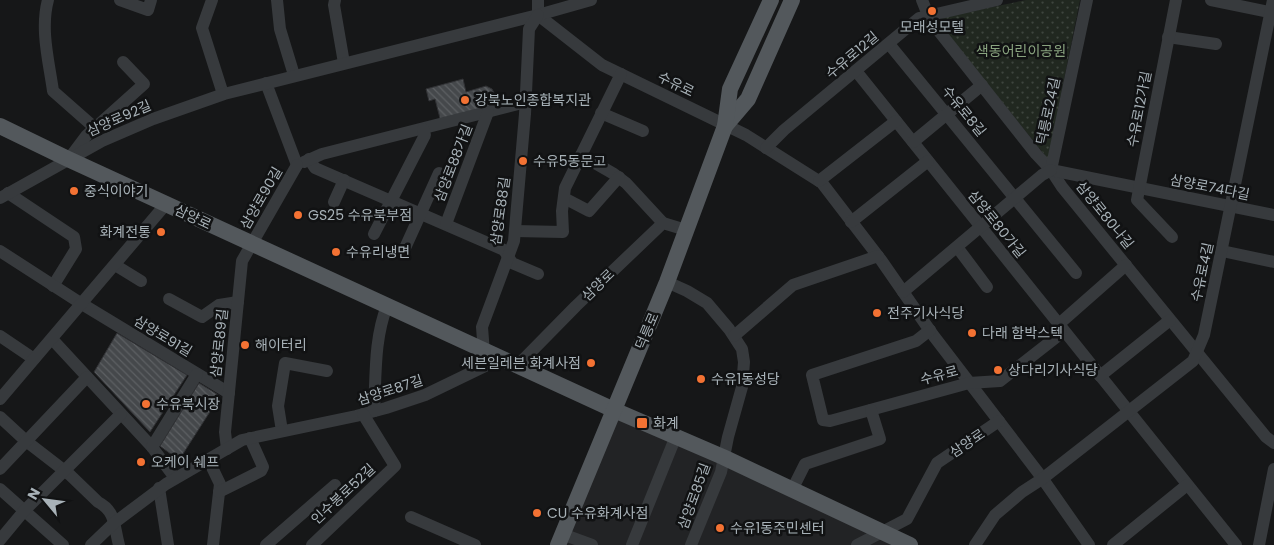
<svg xmlns="http://www.w3.org/2000/svg" width="1274" height="545" viewBox="0 0 1274 545" font-family="Poppins,'Noto Sans KR',sans-serif">
<style>
.built{fill:#222325}
.grass{fill:url(#grass-dots)}
.building{fill:url(#building-back-hatch);stroke:#303134}
.lines{fill:none;stroke-linecap:round;stroke-linejoin:round}
.minor{stroke:#373a3d;stroke-width:12}
.major{stroke:#53585c;stroke-width:16}
.poi-dot{fill:#f37233;stroke:#111213;stroke-width:2}
.labels{text-anchor:middle;stroke-width:5;stroke-linejoin:round;paint-order:stroke}
.poi-label{font-size:14px;fill:#a8b2b8;stroke:#111213;text-anchor:start}
.park-label{font-size:14px;fill:#89a37f;stroke:#111213}
.street-label{font-size:14px;fill:#a8b2b8;stroke:#111213}
</style>
<defs>
<pattern id="grass-dots" width="8" height="8" patternUnits="userSpaceOnUse" patternTransform="scale(1.25)"><rect width="8" height="8" fill="#212820"/><path d="M2 2h.1M6 6h.1" fill="none" stroke="#3e453e" stroke-width="1.8" stroke-linecap="round"/></pattern>
<pattern id="building-back-hatch" width="6" height="6" patternUnits="userSpaceOnUse" patternTransform="scale(1.25)"><rect width="6" height="6" fill="#45484b"/><path d="M-1 5l2 2M0 0l6 6M5-1l2 2" fill="none" stroke="#5d6063"/></pattern>
</defs>
<rect width="100%" height="100%" fill="#161718"/>
<!-- built -->
<polygon class="built" points="618,419 903,545 565,545"/>
<!-- grass -->
<polygon class="grass" points="1026,0 1080,0 1048,159 935,19"/>
<!-- building -->
<g class="building">
<polygon points="463,79 466,92 486,86 492,89 494,93 495,103 490,108 441,122 435,99 429,101 426,89"/>
<polygon points="117,333 187,375 150,432 94,372"/>
<polygon points="199,383 220,396 179,460 160,446"/>
</g>
<g class="lines">
<!-- minor -->
<g class="minor">
<path d="M48,0C40,29 49,62 53,91L95,128"/>
<polyline points="120,0 148,10 151,0"/>
<polyline points="212,0 202,28 223,94"/>
<polyline points="277,0 280,29 294,75"/>
<polyline points="335,0 334,5 344,63"/>
<polyline points="922,0 928,15 934,25 1036,154 1051,170 1062,187 1266,437 1274,443"/>
<polyline points="1211,0 1274,13"/>
<polyline points="538,15 602,65 746,135 822,183 881,260 933,335 1040,475 1089,545"/>
<polyline points="538,15 538,0"/>
<polyline points="1168,37 1216,44"/>
<polyline points="889,44 1076,273"/>
<polyline points="856,71 1236,545"/>
<polyline points="266,83 297,165"/>
<polyline points="601,113 643,131"/>
<polyline points="913,142 982,85"/>
<polyline points="766,148 784,130 919,18 997,0"/>
<polyline points="581,155 614,174 626,183 663,223"/>
<polyline points="71,156 86,136 144,84 123,62"/>
<polyline points="309,159 315,168 504,250 512,263 538,274"/>
<polyline points="304,162 322,154 526,102"/>
<polyline points="1051,170 1274,215"/>
<polyline points="1051,170 1087,0"/>
<polyline points="819,181 896,121"/>
<polyline points="8,193 74,237 76,249 53,286"/>
<polyline points="0,198 102,141 153,119 224,94 538,15 591,0"/>
<polyline points="564,198 589,211 619,177"/>
<polyline points="334,202 344,180"/>
<polyline points="851,222 928,161"/>
<polyline points="446,224 488,112"/>
<polyline points="515,231 563,232 562,211 565,188 621,74"/>
<polyline points="374,234 425,135 423,129"/>
<polyline points="1172,237 1137,200 1176,0"/>
<polyline points="957,247 987,287"/>
<polyline points="405,248 439,173"/>
<polyline points="0,251 82,304 229,393"/>
<polyline points="1222,251 1274,262"/>
<polyline points="115,265 141,281"/>
<polyline points="667,282 687,291 707,303 729,329 742,349 744,362 742,387 728,437 721,472 691,545"/>
<polyline points="903,292 1042,175 1051,170"/>
<polyline points="169,299 202,317 219,305 238,302"/>
<polyline points="1059,324 1126,265"/>
<polyline points="930,330 916,341 812,375 823,420 830,421 969,383 1000,381 1059,335 1061,328"/>
<polyline points="0,336 34,359"/>
<polyline points="734,336 793,285 878,256"/>
<polyline points="52,339 152,447 175,478"/>
<polyline points="518,365 576,306 663,223 686,230"/>
<polyline points="1100,376 1170,320"/>
<polyline points="0,399 166,204"/>
<path d="M374,411C376,376 374,339 387,306"/>
<path d="M0,417L26,441L70,475L98,502C116,511 114,527 119,545"/>
<polyline points="282,431 278,406 285,363 327,371"/>
<polyline points="152,447 197,374"/>
<polyline points="227,449 225,432 242,261 297,165"/>
<polyline points="208,459 220,484 213,545"/>
<polyline points="0,469 87,377"/>
<polyline points="159,488 168,545"/>
<polyline points="0,489 63,545"/>
<polyline points="792,490 805,464 880,439 871,410"/>
<polyline points="219,492 261,471 263,467 250,438"/>
<polyline points="411,517 475,545"/>
<polyline points="562,534 592,545"/>
<polyline points="0,540 24,511 121,414"/>
<polyline points="91,545 114,523 166,484 242,440 356,416 386,408 425,395 485,366 482,327 514,241 525,114 529,29 538,15"/>
<polyline points="266,545 335,485"/>
<polyline points="312,545 395,466 363,414"/>
<polyline points="632,545 676,436"/>
<polyline points="857,545 907,519 937,463 999,421"/>
<polyline points="975,545 995,515 1022,492 1042,479 1193,361 1204,335 1273,0"/>
<polyline points="1113,545 1187,485"/>
<polyline points="1259,545 1274,469"/>
</g>
<!-- major -->
<g class="major">
<polyline points="0,126 68,159 614,410 723,457 910,545"/>
<polyline points="725,126 748,99 792,0"/>
<polyline points="558,545 667,282 725,126 730,89 771,0"/>
</g>
</g>
<!-- markers -->
<g class="poi-dot">
<circle cx="932" cy="11" r="5"/>
<circle cx="465" cy="100" r="5"/>
<circle cx="523" cy="161" r="5"/>
<circle cx="74" cy="191" r="5"/>
<circle cx="298" cy="215" r="5"/>
<circle cx="161" cy="232" r="5"/>
<circle cx="336" cy="252" r="5"/>
<circle cx="877" cy="313" r="5"/>
<circle cx="972" cy="333" r="5"/>
<circle cx="245" cy="345" r="5"/>
<circle cx="591" cy="363" r="5"/>
<circle cx="998" cy="370" r="5"/>
<circle cx="701" cy="379" r="5"/>
<circle cx="146" cy="404" r="5"/>
<rect x="636" y="417" width="12" height="12" rx="2.5"/>
<circle cx="141" cy="462" r="5"/>
<circle cx="537" cy="513" r="5"/>
<circle cx="720" cy="528" r="5"/>
</g>
<g class="labels">
<!-- poi labels -->
<g class="poi-label">
<text x="932" y="32" text-anchor="middle">모래성모텔</text>
<text x="475" y="105">강북노인종합복지관</text>
<text x="533" y="166">수유5동문고</text>
<text x="84" y="196">중식이야기</text>
<text x="308" y="220">GS25 수유북부점</text>
<text x="151" y="237" text-anchor="end">화계전통</text>
<text x="346" y="257">수유리냉면</text>
<text x="887" y="318">전주기사식당</text>
<text x="982" y="338">다래 함박스텍</text>
<text x="255" y="350">해이터리</text>
<text x="581" y="368" text-anchor="end">세븐일레븐 화계사점</text>
<text x="1008" y="375">상다리기사식당</text>
<text x="711" y="384">수유1동성당</text>
<text x="156" y="409">수유북시장</text>
<text x="653" y="428">화계</text>
<text x="151" y="467">오케이 쉐프</text>
<text x="547" y="518">CU 수유화계사점</text>
<text x="730" y="533">수유1동주민센터</text>
</g>
<!-- park labels -->
<g class="park-label">
<text x="1021" y="56">색동어린이공원</text>
</g>
<!-- street labels -->
<g class="street-label">
<text transform="translate(852 55) rotate(-40)" y="5">수유로12길</text>
<text transform="translate(676 84) rotate(26)" y="5">수유로</text>
<text transform="translate(1139 109) rotate(-79)" y="5">수유로12가길</text>
<text transform="translate(964 111) rotate(51)" y="5">수유로8길</text>
<text transform="translate(1048 111) rotate(-78)" y="5">덕릉로24길</text>
<text transform="translate(119 118) rotate(-24)" y="5">삼양로92길</text>
<text transform="translate(453 163) rotate(-69)" y="5">삼양로88가길</text>
<text transform="translate(1210 187) rotate(11)" y="5">삼양로74다길</text>
<text transform="translate(261 198) rotate(-60)" y="5">삼양로90길</text>
<text transform="translate(500 211) rotate(-82)" y="5">삼양로88길</text>
<text transform="translate(1105 215) rotate(51)" y="5">삼양로80나길</text>
<text transform="translate(193 217) rotate(25)" y="5">삼양로</text>
<text transform="translate(997 224) rotate(51)" y="5">삼양로80가길</text>
<text transform="translate(1202 272) rotate(-78)" y="5">수유로4길</text>
<text transform="translate(598 285) rotate(-44)" y="5">삼양로</text>
<text transform="translate(647 331) rotate(-67)" y="5">덕릉로</text>
<text transform="translate(163 336) rotate(31)" y="5">삼양로91길</text>
<text transform="translate(219 343) rotate(-84)" y="5">삼양로89길</text>
<text transform="translate(939 375) rotate(-15)" y="5">수유로</text>
<text transform="translate(390 390) rotate(-18)" y="5">삼양로87길</text>
<text transform="translate(967 443) rotate(-34)" y="5">삼양로</text>
<text transform="translate(343 494) rotate(-43)" y="5">인수봉로52길</text>
<text transform="translate(694 496) rotate(-70)" y="5">삼양로85길</text>
</g>
</g>
<!-- north arrow -->
<g transform="translate(45 500) rotate(299)" stroke="#111213" stroke-width="4" paint-order="stroke">
<path d="M0-4L9 19L0 12L-9 19Z" fill="#a8b2b8"/>
<text y="-8" font-size="14" font-weight="bold" text-anchor="middle" fill="#a8b2b8">N</text>
</g>
</svg>
